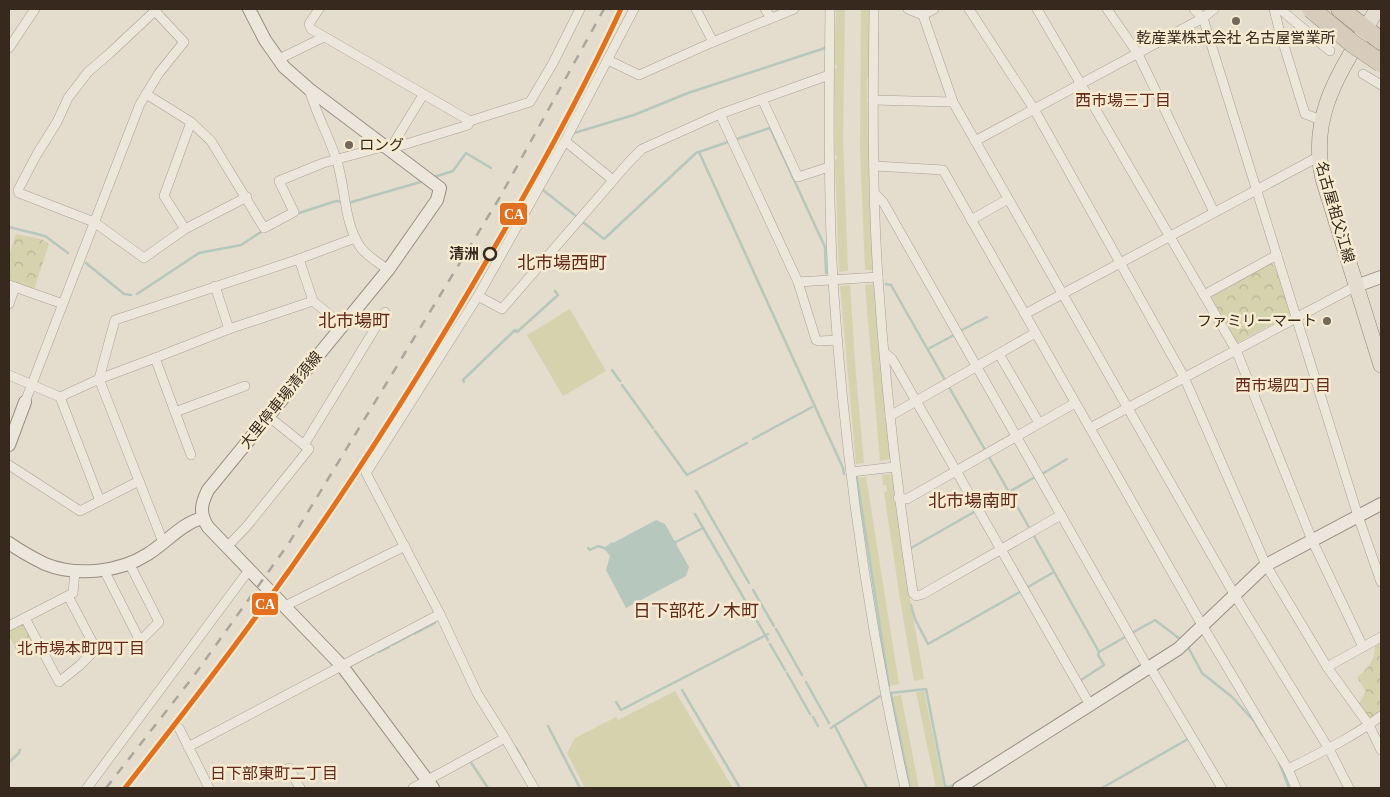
<svg xmlns="http://www.w3.org/2000/svg" width="1390" height="797" viewBox="0 0 1390 797" font-family="'Times New Roman','Noto Sans JP',serif">
<style>
.grass{fill:#d4d3ae}
.park{fill:url(#park-crowns)}
.water{fill:#b6c8bd}
.lines{fill:none;stroke-linecap:round;stroke-linejoin:round}
.stream{stroke:#b6c8bd;stroke-width:2.5}
.street-casing{stroke:#a9a194;stroke-width:10}
.secondary-casing{stroke:#989084;stroke-width:14}
.primary-casing{stroke:#8e867c;stroke-width:16}
.highway-casing{stroke:#8e867c;stroke-width:19}
.street{stroke:#ece7dd;stroke-width:9}
.secondary{stroke:#ece7dd;stroke-width:12}
.primary{stroke:#e3dccf;stroke-width:15}
.highway{stroke:#d7ccbc;stroke-width:18}
.rail{stroke:#aba69d;stroke-width:2.5;stroke-dasharray:9 9;stroke-linecap:butt}
.highway-bridge-casing{stroke:#8e867c;stroke-width:19;stroke-linecap:butt}
.highway-bridge{stroke:#d7ccbc;stroke-width:18}
.rail-1-casing{stroke:#f6ead0;stroke-width:9}
.rail-1{stroke:#e17121;stroke-width:5}
.poi-dot{fill:#74685a;stroke:#f6ead0;stroke-width:2}
.stop-dot{fill:#f6ead0;stroke:#37291d;stroke-width:2.5}
.labels{text-anchor:middle;stroke-width:5;stroke-linejoin:round;paint-order:stroke}
.poi-label{font-size:15px;fill:#37291d;stroke:#f6ead0}
.street-label{font-size:15px;fill:#37291d;stroke:#f6ead0}
.stop-label{font-size:15px;font-weight:bold;fill:#37291d;stroke:#f6ead0;text-anchor:end}
.neighbourhood-label{font-size:16px;fill:#642a1c;stroke:#f6ead0}
.quarter-label{font-size:18px;fill:#642a1c;stroke:#f6ead0}
.line-badge{stroke:#f6ead0;stroke-width:2}
.badge-label{font-size:14px;text-anchor:middle;font-weight:bold;fill:#fff}
</style>
<defs>
<pattern id="park-crowns" width="20" height="18" patternUnits="userSpaceOnUse" patternTransform="scale(1.25)"><rect width="20" height="18" fill="#d4d3ae"/><path d="M2 6a3 3 0 1 1 6 0M12 15a3 3 0 1 1 6 0" fill="none" stroke="#b7b595"/></pattern>
</defs>
<rect width="100%" height="100%" fill="#e4dccc"/>
<!-- grass -->
<g class="grass">
<polygon points="836,9 845,9 843,138 848,271 839,272 835,160 837,159 837,156 835,155 834,69 837,68 837,65 834,65"/>
<polygon points="861,9 870,9 869,76 867,78 868,143 871,146 875,270 865,270 860,148"/>
<polygon points="875,284 892,459 880,461 865,285"/>
<polygon points="850,285 856,376 864,463 856,464 840,286"/>
<polygon points="570,309 606,371 563,396 527,335"/>
<polygon points="892,474 911,605 924,679 914,681 900,599 884,492 887,491 886,485 883,485 882,475"/>
<polygon points="866,477 899,684 890,686 878,614 858,478"/>
<polygon points="675,691 733,788 585,788 567,753 575,738 616,717 618,720"/>
<polygon points="924,691 944,788 936,788 916,692"/>
<polygon points="901,695 919,788 911,788 892,697"/>
</g>
<!-- park -->
<g class="park">
<polygon points="16,234 41,239 49,244 34,290 9,280 9,255"/>
<polygon points="1271,263 1275,266 1290,312 1288,316 1239,342 1235,342 1211,300 1212,296"/>
<polygon points="20,624 24,625 33,642 17,651 9,636 9,631"/>
<path d="M1380,643L1381,647V711L1373,717H1369L1359,703L1366,692L1357,677C1368,669 1376,659 1375,645Z"/>
</g>
<!-- water -->
<polygon class="water" points="656,520 665,524 674,540 677,542 676,544 689,567 686,576 626,608 606,570 610,556 604,548 612,542 613,543"/>
<g class="lines">
<!-- stream -->
<g class="stream">
<polyline points="574,133 634,115 688,93 825,48"/>
<polyline points="737,139 770,128 825,247 826,273"/>
<polyline points="699,152 843,468 844,474"/>
<polyline points="434,177 453,171 466,153 491,168"/>
<polyline points="543,190 576,216"/>
<polyline points="348,203 424,181"/>
<polyline points="296,214 336,201 343,202"/>
<polyline points="583,222 604,239 696,153 728,142"/>
<polyline points="9,227 45,236 68,253"/>
<polyline points="86,263 124,294 131,295"/>
<polyline points="886,284 891,285 945,380"/>
<polyline points="137,294 199,253 241,245 264,230"/>
<polyline points="960,331 987,317"/>
<polyline points="928,349 954,335"/>
<polyline points="612,370 620,381"/>
<polyline points="464,382 463,380 515,330 517,332 558,295 555,291"/>
<polyline points="622,385 653,428"/>
<polyline points="949,387 985,450"/>
<polyline points="655,431 687,475 747,443"/>
<polyline points="753,439 812,407"/>
<polyline points="989,457 1030,529"/>
<polyline points="1042,474 1067,459"/>
<polyline points="857,478 889,686"/>
<polyline points="696,491 749,583"/>
<polyline points="983,507 1035,477"/>
<polyline points="695,514 768,640"/>
<polyline points="1034,536 1099,652 1125,637"/>
<polyline points="674,543 703,528"/>
<polyline points="588,548 590,550 598,546 607,549"/>
<polyline points="911,548 974,512"/>
<polyline points="1028,587 1054,572"/>
<polyline points="753,590 774,626"/>
<polyline points="911,605 915,619 928,644 1020,592"/>
<polyline points="776,629 802,675"/>
<polyline points="1132,633 1155,620 1180,639"/>
<polyline points="414,634 435,623"/>
<polyline points="770,644 785,670"/>
<polyline points="392,645 411,635"/>
<polyline points="1188,647 1202,673 1232,697 1254,721 1263,736"/>
<polyline points="378,652 389,647"/>
<polyline points="366,658 374,654"/>
<polyline points="352,665 362,660"/>
<polyline points="787,673 810,714"/>
<polyline points="1119,679 1139,666"/>
<polyline points="1081,680 1104,665 1098,655 1099,652"/>
<polyline points="806,682 829,723"/>
<polyline points="682,690 740,788"/>
<polyline points="616,702 621,710 768,634"/>
<polyline points="813,717 818,726"/>
<polyline points="548,726 580,788"/>
<polyline points="835,726 867,788"/>
<polyline points="831,728 880,696"/>
<polyline points="516,748 526,765"/>
<polyline points="470,761 488,788"/>
<polyline points="9,762 19,753 20,750"/>
<polyline points="1279,762 1289,788"/>
<polyline points="910,788 891,693 926,689 945,786 949,787 958,782"/>
<polyline points="1102,788 1188,739"/>
</g>
<defs>
<g id="street">
<polyline points="157,9 110,53 88,72 68,98 57,122 37,154 18,190 19,193 94,222 144,258 185,229 247,197"/>
<polyline points="319,9 309,24 311,29 470,121 530,102 553,63 580,9"/>
<polyline points="696,9 713,42"/>
<polyline points="765,9 771,18"/>
<path d="M830,9C829,99 828,190 833,281C844,451 868,622 905,788"/>
<path d="M874,9C873,98 872,188 878,277C885,383 897,488 913,593L916,596L923,594L1061,515"/>
<polyline points="908,9 923,15 953,102 1234,594 1329,749 1349,788"/>
<polyline points="969,9 1034,109 1184,377 1266,565 1327,667 1369,725 1381,750"/>
<polyline points="1037,9 1236,350 1312,540 1363,647"/>
<polyline points="1107,9 1138,54 1214,212"/>
<polyline points="1194,9 1203,18 1358,516 1381,582"/>
<polyline points="1274,9 1279,29 1305,114 1322,120"/>
<polyline points="1280,9 1330,51"/>
<polyline points="923,15 934,9"/>
<polyline points="9,48 35,9"/>
<polyline points="279,59 324,37"/>
<polyline points="608,60 639,75 713,42 794,9"/>
<polyline points="1363,74 1381,85"/>
<path d="M309,89C316,113 328,135 336,158C346,187 343,222 361,248C367,256 379,263 388,270"/>
<polyline points="146,94 191,122 211,141 264,228 294,212 279,181 323,163 386,146"/>
<polyline points="762,99 798,177 829,167"/>
<polyline points="873,100 953,102"/>
<polyline points="720,114 798,282 816,340 819,341 838,340"/>
<polyline points="565,141 613,180"/>
<polyline points="975,141 1203,18 1214,9"/>
<polyline points="390,149 468,125 470,121"/>
<polyline points="390,149 423,95"/>
<polyline points="875,166 943,170 1202,625 1288,769 1296,788"/>
<polyline points="875,194 883,202 1148,668"/>
<polyline points="971,220 1008,199"/>
<polyline points="185,229 164,196 191,122"/>
<polyline points="299,259 355,238"/>
<polyline points="798,282 878,277"/>
<polyline points="9,285 63,304"/>
<polyline points="215,286 229,329"/>
<polyline points="1204,295 1277,255"/>
<polyline points="478,296 502,309 629,162 642,149 720,114 829,75"/>
<polyline points="9,304 15,287"/>
<polyline points="1025,314 1318,157"/>
<polyline points="885,353 892,359 1090,705"/>
<polyline points="999,354 1039,423"/>
<polyline points="155,358 229,329 313,301 342,325"/>
<polyline points="9,375 60,397 100,501"/>
<polyline points="60,397 99,379 155,358 191,455"/>
<polyline points="25,402 140,104 159,73 184,42 155,11"/>
<polyline points="175,412 245,386"/>
<polyline points="890,416 1035,333"/>
<polyline points="1090,428 1356,286"/>
<polyline points="304,445 385,312"/>
<polyline points="9,465 80,511 139,481"/>
<polyline points="851,472 895,467"/>
<polyline points="898,498 907,499 1075,403"/>
<polyline points="163,542 99,379 115,320 299,259 313,301"/>
<polyline points="227,547 247,526 309,449 268,416"/>
<polyline points="104,570 140,641 159,622 129,563"/>
<polyline points="285,606 405,546"/>
<polyline points="25,618 59,682 79,666 96,649 68,596"/>
<polyline points="9,626 73,593 75,571"/>
<polyline points="1150,667 1222,788"/>
<polyline points="1327,667 1381,637"/>
<polyline points="179,728 209,788"/>
<polyline points="188,747 440,614"/>
<polyline points="289,768 300,788"/>
<path d="M1288,769C1320,753 1353,737 1381,716"/>
<polyline points="87,788 249,570"/>
<polyline points="413,788 505,738"/>
<polyline points="534,788 505,738 477,693 440,614 366,473 478,296 565,141 634,9"/>
</g>
<g id="secondary">
<path d="M249,9L265,40L284,67L309,89L440,188L437,200L388,270L208,490C201,504 199,513 208,527L342,666L433,788"/>
<polyline points="1356,286 1381,277"/>
<polyline points="9,445 25,402"/>
<path d="M9,543C20,551 33,558 45,564C77,577 120,572 148,554C167,542 181,524 202,518"/>
<polyline points="959,788 1178,649 1266,565 1381,504"/>
</g>
<path id="primary" d="M1377,9C1346,65 1307,110 1323,179L1381,365"/>
<polyline id="highway" points="1340,9 1381,41"/>
</defs>
<!-- street casing -->
<use href="#street" class="street-casing"/>
<!-- secondary casing -->
<use href="#secondary" class="secondary-casing"/>
<!-- primary casing -->
<use href="#primary" class="primary-casing"/>
<!-- highway casing -->
<use href="#highway" class="highway-casing"/>
<!-- street -->
<use href="#street" class="street"/>
<!-- secondary -->
<use href="#secondary" class="secondary"/>
<!-- primary -->
<use href="#primary" class="primary"/>
<!-- highway -->
<use href="#highway" class="highway"/>
<!-- rail -->
<polyline class="rail" points="106,788 193,677 289,543 500,197 604,9"/>
<defs>
<polyline id="highway-bridge" points="1311,9 1353,44 1381,63"/>
</defs>
<!-- highway-bridge casing -->
<use href="#highway-bridge" class="highway-bridge-casing"/>
<!-- highway-bridge -->
<use href="#highway-bridge" class="highway-bridge"/>
<defs>
<path id="rail-1" d="M125,788C169,732 213,676 255,618C340,502 418,380 490,255C537,175 582,93 621,9"/>
</defs>
<!-- rail-1 casing -->
<use href="#rail-1" class="rail-1-casing"/>
<!-- rail-1 -->
<use href="#rail-1" class="rail-1"/>
</g>
<!-- markers -->
<g class="poi-dot">
<circle cx="1236" cy="21" r="5"/>
<circle cx="349" cy="145" r="5"/>
<circle cx="1327" cy="321" r="5"/>
</g>
<circle class="stop-dot" cx="490" cy="254" r="6"/>
<g class="labels">
<!-- poi labels -->
<g class="poi-label">
<text x="1236" y="43">乾産業株式会社 名古屋営業所</text>
<text x="359" y="150" text-anchor="start">ロング</text>
<text x="1317" y="326" text-anchor="end">ファミリーマート</text>
</g>
<!-- street labels -->
<g class="street-label">
<text transform="translate(1335 212) rotate(74)" y="5">名古屋祖父江線</text>
<text transform="translate(281 400) rotate(-51)" y="5">大里停車場清須線</text>
</g>
<!-- stop labels -->
<g class="stop-label">
<text x="479" y="259">清洲</text>
</g>
<!-- neighbourhood labels -->
<g class="neighbourhood-label">
<text x="1123" y="106">西市場三丁目</text>
<text x="1283" y="391">西市場四丁目</text>
<text x="81" y="654">北市場本町四丁目</text>
<text x="274" y="779">日下部東町二丁目</text>
</g>
<!-- quarter labels -->
<g class="quarter-label">
<text x="562" y="269">北市場西町</text>
<text x="354" y="327">北市場町</text>
<text x="973" y="507">北市場南町</text>
<text x="696" y="617">日下部花ノ木町</text>
</g>
</g>
<g class="line-badge">
<rect x="499" y="202" width="29" height="24" rx="5" fill="#e17121"/>
<rect x="251" y="592" width="28" height="24" rx="5" fill="#e17121"/>
</g>
<g class="badge-label">
<text x="514" y="219">CA</text>
<text x="265" y="609">CA</text>
</g>
<!-- border -->
<rect width="1390" height="797" fill="none" stroke="#37291d" stroke-width="20"/>
</svg>
